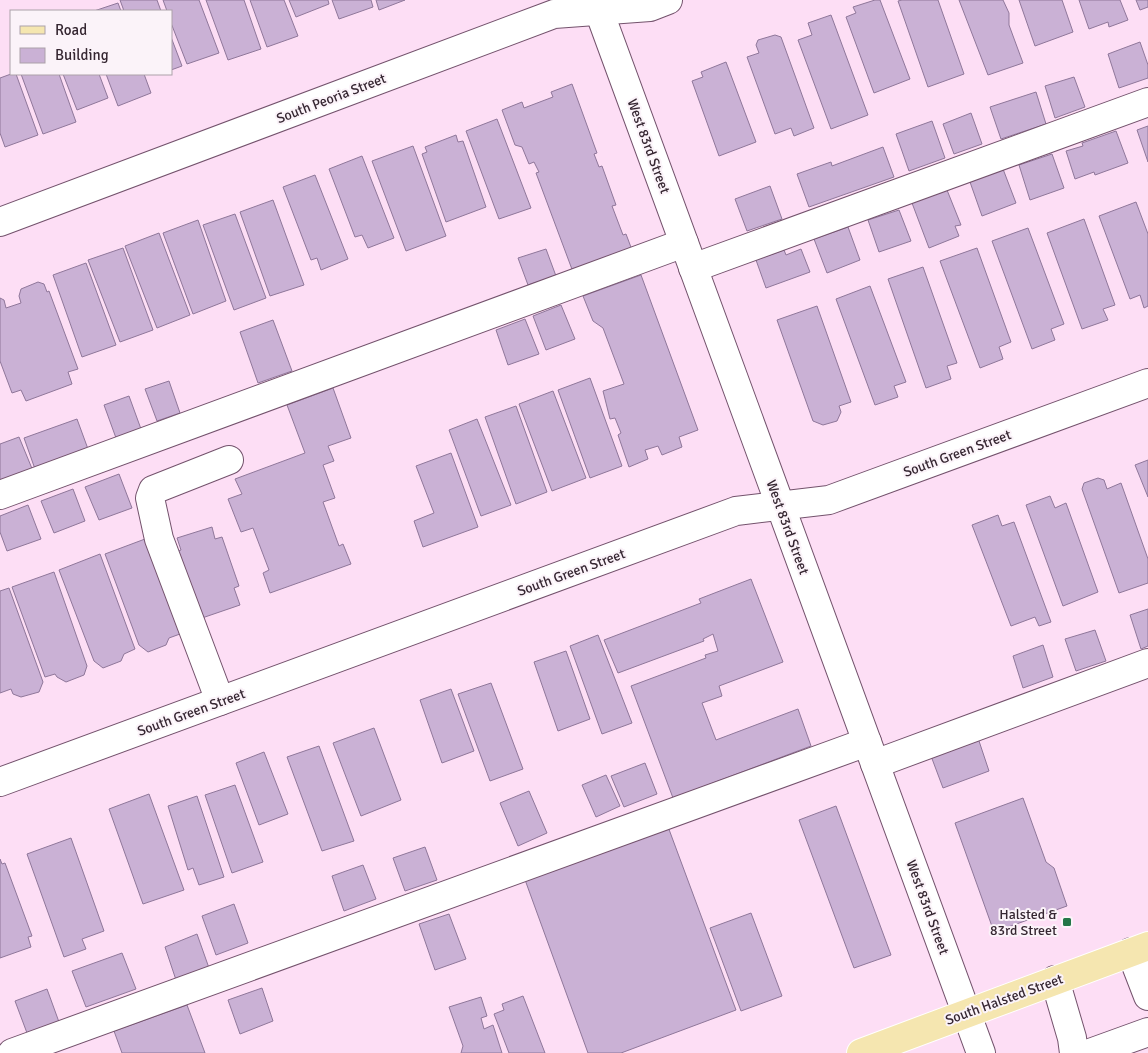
<svg xmlns="http://www.w3.org/2000/svg" width="1148" height="1053" viewBox="0 0 1148 1053" font-family="Signika,sans-serif">
<style>
.building{fill:#cab1d5;stroke:#8f779a}
.lines{fill:none;stroke-linecap:round;stroke-linejoin:round}
.minor-casing{stroke:#73526c;stroke-width:30}
.major-casing{stroke:#fff;stroke-width:30}
.minor{stroke:#fff;stroke-width:28}
.major{stroke:#f5e6b0;stroke-width:28}
.poi-dot{fill:#237648;stroke:#fbf3f9;stroke-width:2}
.labels{text-anchor:middle;stroke-width:4;stroke-linejoin:round;paint-order:stroke}
.street-label{font-size:14px;fill:#352631;stroke:#fbf3f9}
.poi-label{font-size:14px;fill:#352631;stroke:#fbf3f9;text-anchor:end}
</style>
<rect width="100%" height="100%" fill="#fddef5"/>
<!-- building -->
<g class="building">
<polygon points="120,0 157,0 161,11 124,11"/>
<polygon points="163,0 199,0 219,53 187,64 171,23 171,11 167,11"/>
<polygon points="206,0 244,0 261,49 228,60"/>
<polygon points="250,0 284,0 298,36 267,47"/>
<polygon points="289,0 328,0 329,4 296,17"/>
<polygon points="332,0 371,0 373,7 339,19"/>
<polygon points="376,0 405,0 379,10"/>
<polygon points="875,0 880,0 910,79 874,93 846,17 856,13 853,7"/>
<polygon points="902,0 938,0 964,74 928,87 898,1"/>
<polygon points="959,0 1003,0 1009,13 1009,25 1023,63 988,75"/>
<polygon points="1019,0 1062,0 1073,32 1035,46"/>
<polygon points="1079,0 1120,0 1128,20 1109,27 1108,22 1089,29"/>
<polygon points="1136,0 1148,0 1148,7 1140,10"/>
<polygon points="118,3 121,11 94,11"/>
<polygon points="831,15 868,115 831,129 798,40 812,35 808,23"/>
<polygon points="775,35 781,37 814,128 794,136 791,128 775,134 747,57 759,53 756,45 758,40"/>
<polygon points="171,37 182,66 171,70"/>
<polygon points="1140,42 1148,65 1148,78 1119,88 1108,54"/>
<polygon points="726,62 756,142 719,156 692,81 703,77 701,72"/>
<polygon points="11,74 16,74 38,135 5,147 0,133 0,78"/>
<polygon points="21,74 59,74 76,122 43,134"/>
<polygon points="63,74 99,74 108,98 77,110"/>
<polygon points="106,74 144,74 151,93 118,106"/>
<polygon points="1074,77 1085,107 1055,118 1045,86"/>
<polygon points="572,84 597,153 594,154 599,167 602,166 616,205 612,206 623,235 626,234 632,250 573,272 536,173 539,172 534,162 529,164 522,147 515,145 502,110 522,102 524,108 553,97 551,92"/>
<polygon points="1036,92 1046,124 1001,139 990,107"/>
<polygon points="971,113 982,144 954,154 943,124"/>
<polygon points="497,119 531,208 499,219 466,131"/>
<polygon points="932,121 945,158 909,171 896,134"/>
<polygon points="1148,126 1148,162 1137,130"/>
<polygon points="1116,131 1128,163 1095,175 1094,172 1075,179 1066,151 1083,146 1082,143"/>
<polygon points="456,135 458,142 463,141 486,207 446,222 422,154 427,152 425,147"/>
<polygon points="413,146 446,236 406,251 372,161"/>
<polygon points="883,147 894,177 809,207 797,174 831,162 832,166"/>
<polygon points="1052,154 1064,188 1030,200 1019,165"/>
<polygon points="362,156 394,238 368,248 362,235 355,237 329,169"/>
<polygon points="1003,169 1016,203 982,216 970,182"/>
<polygon points="315,175 348,259 321,270 317,258 311,260 283,187"/>
<polygon points="770,186 782,219 747,231 735,199"/>
<polygon points="947,190 961,225 955,226 959,236 929,248 912,203"/>
<polygon points="273,200 304,285 270,296 240,212"/>
<polygon points="1136,202 1148,234 1148,306 1144,308 1140,295 1130,299 1099,216"/>
<polygon points="899,210 911,241 879,252 868,220"/>
<polygon points="235,214 266,298 234,310 203,225"/>
<polygon points="1084,219 1115,305 1103,309 1108,320 1082,329 1047,233"/>
<polygon points="198,220 226,301 193,314 163,233"/>
<polygon points="848,227 860,260 827,273 814,239"/>
<polygon points="1028,228 1064,324 1051,329 1055,340 1032,349 992,241"/>
<polygon points="159,233 190,315 157,328 125,246"/>
<polygon points="123,248 153,330 120,342 88,260"/>
<polygon points="977,248 1011,342 999,347 1003,359 980,368 940,261"/>
<polygon points="546,249 556,276 528,285 518,258"/>
<polygon points="801,249 810,272 766,288 756,260 784,250 786,255"/>
<polygon points="86,263 116,345 82,357 53,275"/>
<polygon points="923,267 957,363 947,366 951,379 926,388 888,279"/>
<polygon points="641,275 698,430 679,437 682,447 662,455 658,446 645,450 648,459 629,467 618,435 621,433 615,418 610,419 603,391 624,384 603,328 593,321 583,296"/>
<polygon points="38,282 44,284 47,292 49,291 78,369 68,372 72,384 26,401 21,390 12,393 0,361 0,298 4,300 6,308 21,303 19,296 21,289"/>
<polygon points="870,286 906,382 894,386 898,397 875,405 836,299"/>
<polygon points="561,305 575,339 546,350 533,316"/>
<polygon points="817,306 851,402 839,406 841,412 837,421 823,425 813,421 777,320"/>
<polygon points="525,319 539,354 508,365 496,330"/>
<polygon points="273,320 292,371 258,383 240,332"/>
<polygon points="590,378 622,466 590,478 558,390"/>
<polygon points="169,381 180,413 157,421 145,389"/>
<polygon points="333,388 351,438 328,446 334,461 323,465 335,498 323,502 339,546 343,544 351,564 270,593 263,573 269,570 253,528 241,532 228,499 242,494 235,479 305,453 287,405"/>
<polygon points="553,391 586,478 552,491 519,404"/>
<polygon points="129,396 141,429 116,438 104,405"/>
<polygon points="516,406 547,492 516,504 485,417"/>
<polygon points="77,419 88,449 35,469 24,438"/>
<polygon points="477,419 511,505 481,516 449,430"/>
<polygon points="19,437 33,471 0,483 0,444"/>
<polygon points="451,453 478,527 423,547 414,521 434,513 416,466"/>
<polygon points="1148,460 1148,497 1135,465"/>
<polygon points="119,474 132,508 99,520 85,487"/>
<polygon points="1098,478 1104,480 1107,489 1121,483 1148,559 1148,583 1119,593 1082,489 1084,483"/>
<polygon points="73,489 85,521 54,533 41,501"/>
<polygon points="1050,496 1055,508 1066,503 1098,592 1063,606 1026,505"/>
<polygon points="28,505 41,539 7,551 0,532 0,516"/>
<polygon points="998,515 1002,526 1014,522 1051,622 1039,626 1035,617 1011,626 972,525"/>
<polygon points="212,527 215,539 222,537 239,586 234,588 240,605 202,618 174,553 181,550 177,538"/>
<polygon points="145,539 180,634 169,638 166,645 148,652 139,645 105,554"/>
<polygon points="100,554 135,649 124,654 121,661 103,668 94,661 59,570"/>
<polygon points="54,572 87,666 84,675 66,682 57,677 55,674 45,677 12,587"/>
<polygon points="751,579 783,662 719,686 722,696 702,703 716,740 798,709 811,746 673,798 631,686 706,658 705,655 718,651 713,634 703,639 704,641 618,673 604,640 701,603 699,599"/>
<polygon points="9,588 43,682 39,692 21,697 13,694 11,689 0,693 0,591"/>
<polygon points="1148,609 1148,646 1141,649 1130,615"/>
<polygon points="1095,630 1106,661 1076,671 1065,639"/>
<polygon points="598,635 632,723 602,734 570,646"/>
<polygon points="1043,645 1053,677 1023,688 1013,656"/>
<polygon points="566,651 590,719 558,731 534,662"/>
<polygon points="491,683 523,769 490,781 458,694"/>
<polygon points="451,689 474,751 442,763 420,700"/>
<polygon points="374,728 401,800 361,816 333,743"/>
<polygon points="978,738 989,771 943,788 931,756"/>
<polygon points="319,746 354,841 322,851 287,757"/>
<polygon points="264,752 288,814 259,825 236,763"/>
<polygon points="645,763 657,794 624,807 611,776"/>
<polygon points="606,775 620,806 596,817 582,785"/>
<polygon points="235,785 263,862 232,873 205,795"/>
<polygon points="529,791 547,833 518,846 500,803"/>
<polygon points="149,794 184,890 143,904 109,809"/>
<polygon points="197,796 224,877 199,885 193,868 188,870 168,806"/>
<polygon points="1023,798 1046,862 1054,868 1067,906 994,932 955,823"/>
<polygon points="836,806 891,955 854,968 799,820"/>
<polygon points="667,824 736,1010 621,1053 588,1053 524,877"/>
<polygon points="71,838 104,931 82,939 86,949 64,957 27,854"/>
<polygon points="425,847 437,880 405,891 393,858"/>
<polygon points="0,859 2,864 5,863 32,936 28,937 31,947 0,958"/>
<polygon points="363,865 376,899 344,911 332,876"/>
<polygon points="234,904 248,943 216,955 202,916"/>
<polygon points="751,913 782,996 741,1011 710,928"/>
<polygon points="449,914 466,959 435,970 419,924"/>
<polygon points="197,934 209,968 176,980 165,947"/>
<polygon points="122,953 136,989 86,1007 72,971"/>
<polygon points="262,988 273,1021 240,1034 228,1000"/>
<polygon points="47,989 59,1022 27,1033 15,1001"/>
<polygon points="523,996 545,1053 509,1053 494,1014 504,1010 502,1004"/>
<polygon points="481,997 487,1016 481,1018 484,1029 493,1025 502,1053 461,1053 463,1046 449,1007"/>
<polygon points="187,1005 205,1053 122,1053 114,1031"/>
</g>
<g class="lines">
<defs>
<g id="minor">
<polyline points="595,0 981,1053"/>
<polyline points="0,222 554,14 650,7 668,0"/>
<polyline points="693,268 1148,102"/>
<polyline points="0,495 684,243"/>
<polyline points="220,701 159,539 150,498 153,490 229,460"/>
<polyline points="875,764 1148,663"/>
<polyline points="0,782 736,511 829,500 1148,383"/>
<polyline points="1131,952 1148,996"/>
<polyline points="1055,980 1072,1038 1074,1053"/>
<polyline points="12,1053 867,742"/>
<polyline points="1090,1053 1148,1032"/>
</g>
<polyline id="major" points="861,1053 1148,946"/>
</defs>
<!-- minor casing -->
<use href="#minor" class="minor-casing"/>
<!-- major casing -->
<use href="#major" class="major-casing"/>
<!-- minor -->
<use href="#minor" class="minor"/>
<!-- major -->
<use href="#major" class="major"/>
</g>
<!-- markers -->
<rect class="poi-dot" x="1062" y="917" width="10" height="10" rx="2.5"/>
<g class="labels">
<!-- street labels -->
<g class="street-label">
<text transform="translate(331 98) rotate(-21)" y="5">South Peoria Street</text>
<text transform="translate(649 146) rotate(70)" y="5">West 83rd Street</text>
<text transform="translate(957 453) rotate(-20)" y="5">South Green Street</text>
<text transform="translate(788 527) rotate(70)" y="5">West 83rd Street</text>
<text transform="translate(571 572) rotate(-20)" y="5">South Green Street</text>
<text transform="translate(191 712) rotate(-20)" y="5">South Green Street</text>
<text transform="translate(928 907) rotate(70)" y="5">West 83rd Street</text>
<text transform="translate(1004 999) rotate(-20)" y="5">South Halsted Street</text>
</g>
<!-- poi labels -->
<g class="poi-label">
<text x="1057" y="919">Halsted &amp;<tspan x="1057" dy="16">83rd Street</tspan></text>
</g>
</g>
<!-- legend -->
<rect x="10" y="10" width="162" height="65" fill="#fbf3f9" stroke="#aca1a9"/>
<rect x="20" y="26" width="25" height="8" fill="#f5e6b0" stroke="#aca1a9"/>
<text x="55" y="35" font-size="15" fill="#352631">Road</text>
<rect x="20" y="48" width="25" height="15" fill="#cab1d5" stroke="#aca1a9"/>
<text x="55" y="60" font-size="15" fill="#352631">Building</text>
</svg>
